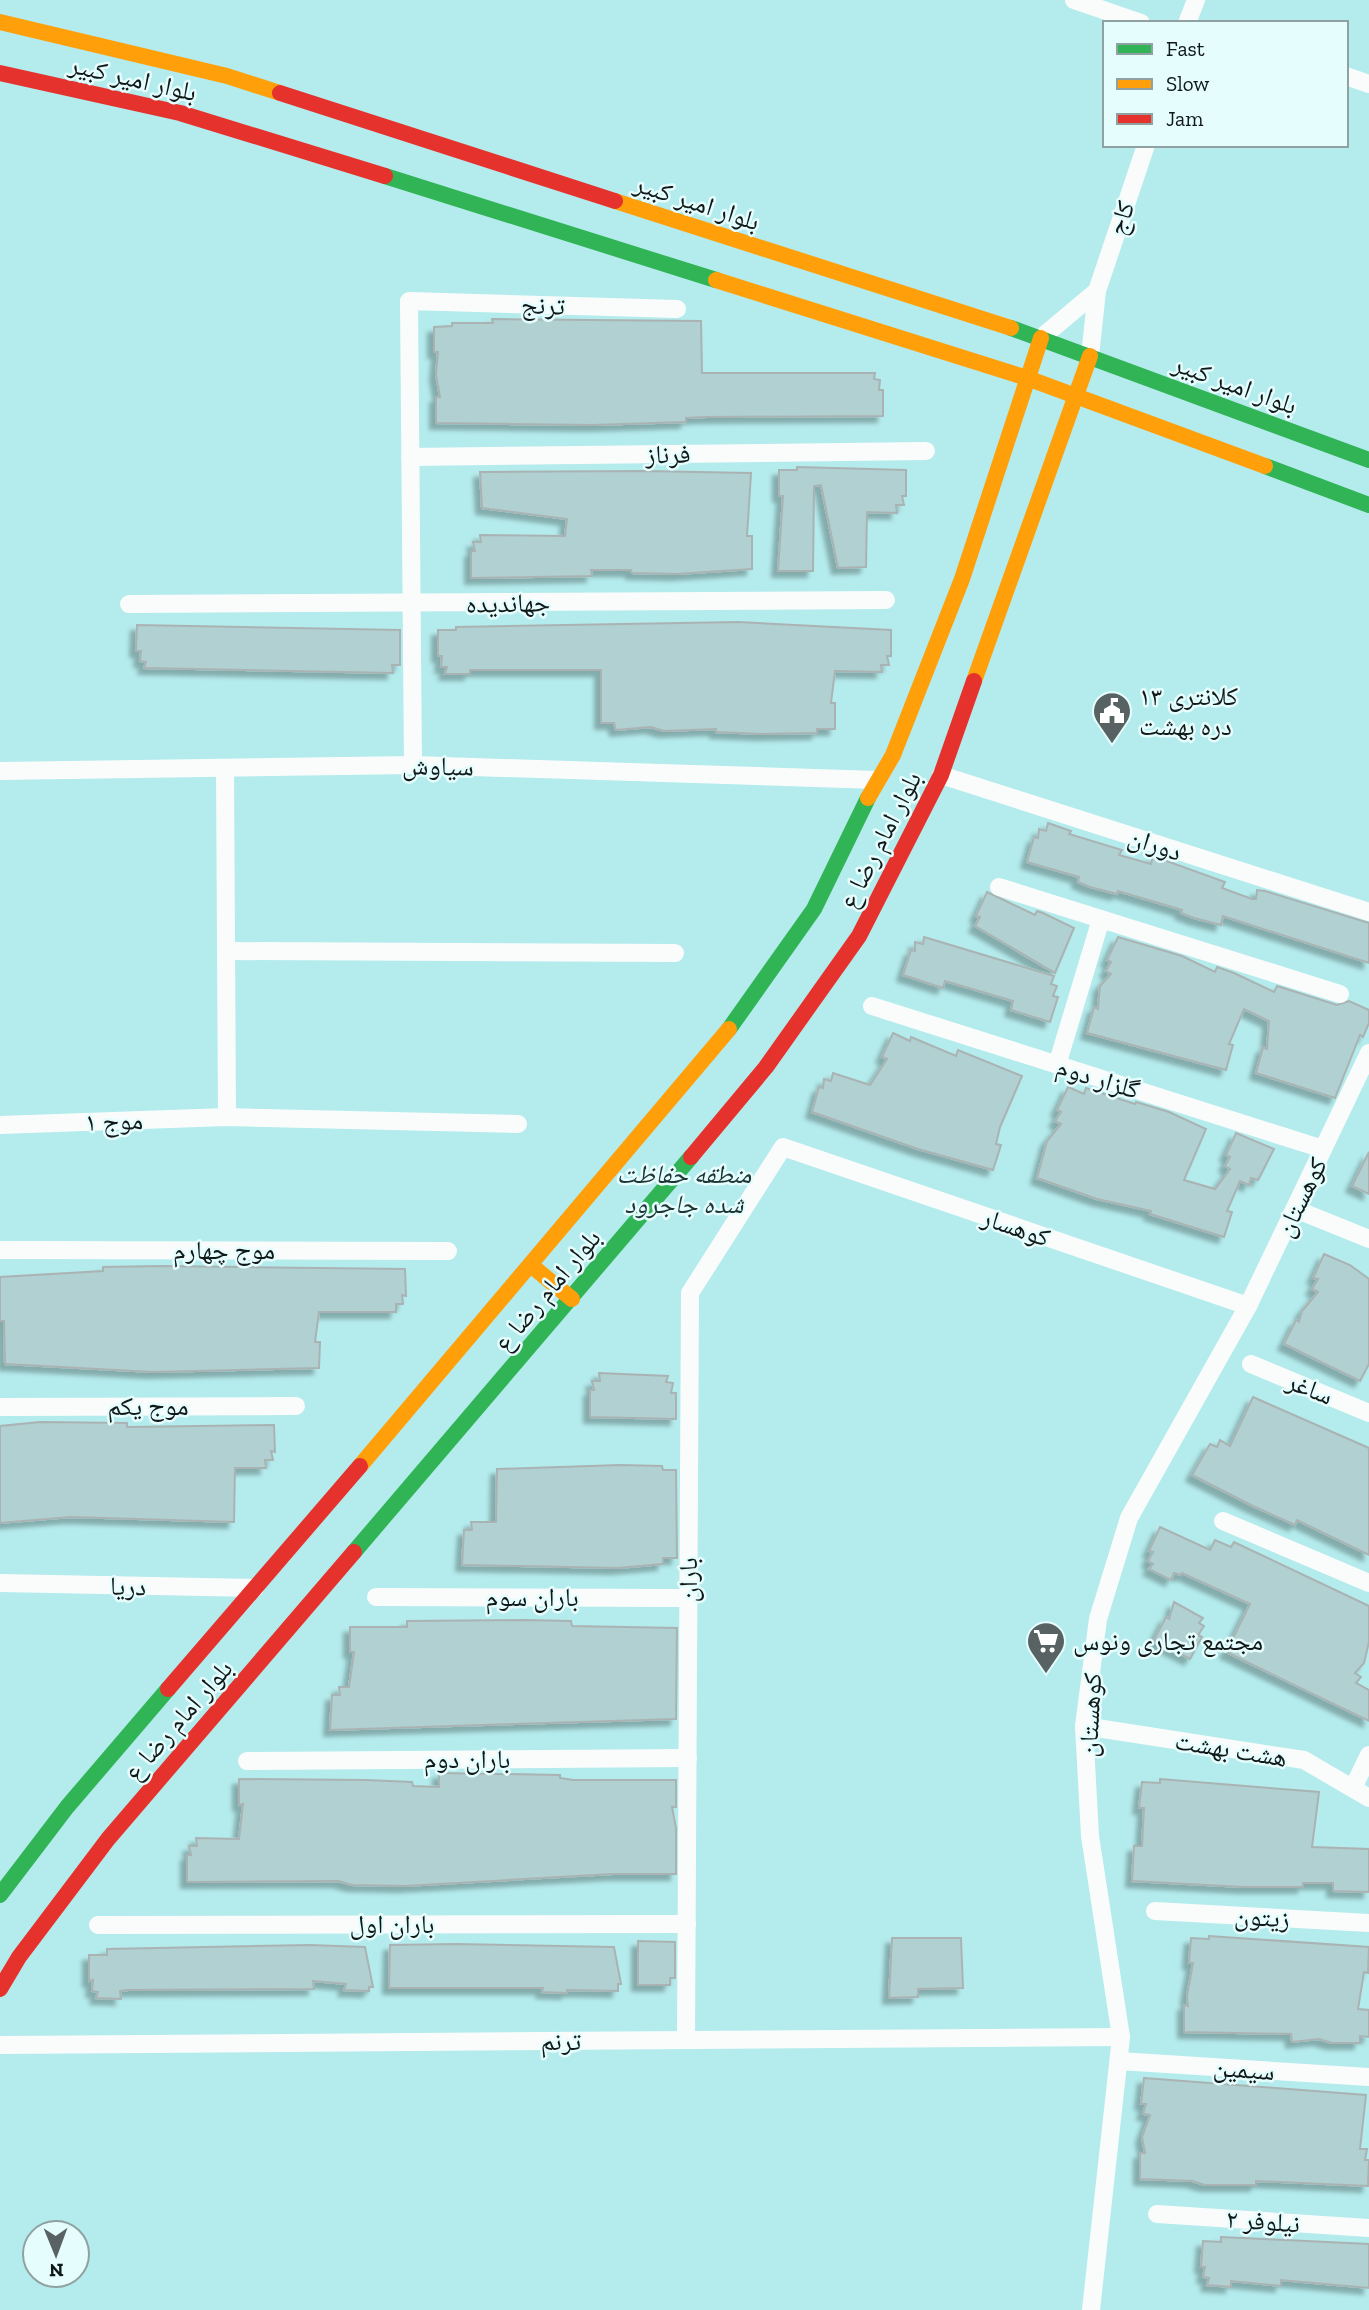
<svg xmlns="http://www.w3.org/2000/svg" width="1369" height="2310" viewBox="0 0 1369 2310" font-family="'Zilla Slab','Noto Naskh Arabic',serif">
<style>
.green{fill:#b4ebec;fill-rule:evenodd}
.building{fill:#b0d0d1;stroke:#aab3b3;stroke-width:2;filter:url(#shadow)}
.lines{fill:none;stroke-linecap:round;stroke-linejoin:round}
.street{stroke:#fafcfc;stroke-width:18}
.fast{stroke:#30b455;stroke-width:16}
.slow{stroke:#ff9f0a;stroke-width:16}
.jam{stroke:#e5322d;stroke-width:16}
.labels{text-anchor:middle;stroke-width:5;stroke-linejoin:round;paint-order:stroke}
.street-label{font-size:26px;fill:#101818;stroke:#e6fdfe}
.poi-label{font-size:26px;fill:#101818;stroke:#e6fdfe;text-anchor:start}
.park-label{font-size:26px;font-style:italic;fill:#1d3535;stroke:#e6fdfe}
</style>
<defs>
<filter id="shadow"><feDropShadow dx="-6" dy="6" stdDeviation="2" flood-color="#0004"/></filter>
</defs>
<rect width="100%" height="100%" fill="#deebeb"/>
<!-- green -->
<path class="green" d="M0,0H1369V2310H0ZM1105,23H1346V145H1105ZM35,2233H77V2275H35Z"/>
<!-- building -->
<g class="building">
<polygon points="492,319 701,321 702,373 875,373 874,379 880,380 879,390 883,390 883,416 706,417 686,418 686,422 593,425 436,423 436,397 440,397 436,375 438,352 434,352 434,327 452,326 452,323 493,323"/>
<polygon points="797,467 906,470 906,496 902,496 904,505 896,505 897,513 867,512 866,567 838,568 821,485 814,486 813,571 778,571 783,496 779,496 779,470 797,470"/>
<polygon points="644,471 751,473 747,536 752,536 752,569 677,574 632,573 631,570 591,570 592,576 471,578 471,551 475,551 473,542 481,542 480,535 565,536 567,519 482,508 480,472"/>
<polygon points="738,622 891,630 891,656 887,656 889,665 881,665 882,672 835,671 831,703 835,703 835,729 817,729 817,733 762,734 716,732 716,729 664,731 651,727 616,730 614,723 601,723 601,670 470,670 470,674 445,674 447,667 441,667 442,656 438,656 438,630 456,630 456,627"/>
<polygon points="137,625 400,630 400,665 392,665 393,673 144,668 146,662 140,661 141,651 136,651"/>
<polygon points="1048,823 1071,831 1069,834 1122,850 1119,855 1151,864 1153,856 1225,882 1222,888 1252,899 1256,899 1257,890 1265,891 1369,923 1369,963 1223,916 1221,925 1194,918 1181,913 1182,910 1118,891 1117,894 1090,887 1078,882 1079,877 1027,862 1034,837 1038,838 1039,829 1046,831"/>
<polygon points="987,892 1035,915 1037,911 1043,913 1074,928 1055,973 975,926 980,917 976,916"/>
<polygon points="924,937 1054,976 1051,984 1057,986 1053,996 1058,997 1050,1022 1011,1010 1013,1001 945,981 943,988 903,975 911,950 915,951 915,942 923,944"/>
<polygon points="1118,937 1182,956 1215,972 1217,967 1234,973 1274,992 1277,986 1337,1005 1349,1001 1369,1010 1369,1023 1363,1037 1360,1035 1335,1098 1256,1073 1263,1047 1267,1049 1269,1021 1244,1009 1229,1044 1233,1045 1226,1070 1087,1033 1094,1007 1098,1009 1100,986 1111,974 1106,971 1111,962 1107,960"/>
<polygon points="893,1033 910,1041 911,1037 956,1056 958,1050 1022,1076 1000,1127 996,1144 1001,1145 993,1170 918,1149 812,1112 819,1087 823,1088 824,1079 831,1081 833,1073 870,1085 887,1059 882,1057"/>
<polygon points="1068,1087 1084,1094 1086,1088 1135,1104 1136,1102 1169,1112 1206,1129 1184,1180 1215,1189 1230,1169 1225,1166 1230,1157 1226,1155 1236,1133 1274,1149 1258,1180 1251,1178 1249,1185 1240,1181 1227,1211 1232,1212 1224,1237 1150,1214 1151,1211 1097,1199 1037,1178 1047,1141 1061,1124 1055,1121 1061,1112 1057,1110"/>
<polygon points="1369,1152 1369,1194 1352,1186"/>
<polygon points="1324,1254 1350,1265 1369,1279 1369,1364 1360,1381 1284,1344 1296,1320 1299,1322 1302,1311 1318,1292 1312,1289 1318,1279 1313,1278"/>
<polygon points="160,1266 405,1269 406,1296 402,1295 403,1304 396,1304 396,1312 319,1312 315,1342 320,1342 319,1368 153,1372 5,1364 4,1321 0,1321 0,1277 103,1271 103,1267"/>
<polygon points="599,1373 668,1376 666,1382 673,1383 671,1393 676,1393 676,1419 590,1417 590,1390 594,1390 592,1381 600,1381"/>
<polygon points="1253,1397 1369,1448 1369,1555 1297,1520 1295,1525 1253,1506 1192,1475 1210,1444 1217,1447 1220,1440 1230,1446"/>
<polygon points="40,1422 127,1423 127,1427 274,1425 275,1452 271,1451 273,1460 265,1460 266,1468 235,1468 234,1522 71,1517 0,1523 0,1426"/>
<polygon points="620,1465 662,1466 663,1470 676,1470 677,1558 663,1558 663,1564 618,1568 462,1565 464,1530 472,1530 471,1522 496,1522 497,1469"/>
<polygon points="1160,1527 1210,1550 1215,1540 1231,1547 1234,1542 1369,1606 1369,1642 1364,1663 1355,1673 1361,1677 1356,1683 1369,1690 1369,1721 1226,1652 1250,1604 1182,1573 1181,1575 1174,1573 1171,1580 1149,1569 1153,1564 1148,1561 1153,1552 1149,1551"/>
<polygon points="1174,1602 1203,1618 1199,1623 1204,1626 1198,1635 1202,1637 1190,1659 1154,1640 1166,1617 1169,1619"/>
<polygon points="524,1620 571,1621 572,1626 677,1628 676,1719 330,1730 332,1695 340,1695 339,1687 349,1687 354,1652 350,1652 350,1627 407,1627 407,1621"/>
<polygon points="439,1773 560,1775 560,1778 573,1780 676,1780 676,1807 672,1807 676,1828 676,1874 613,1874 405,1886 352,1885 338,1881 187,1882 187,1855 191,1855 189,1846 197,1846 196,1838 239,1839 243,1804 239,1805 239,1779 366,1780 412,1782 413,1786 439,1787"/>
<polygon points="1160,1779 1319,1792 1312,1847 1369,1849 1369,1892 1333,1891 1333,1883 1303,1883 1303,1887 1243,1887 1132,1881 1134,1846 1142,1846 1144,1808 1139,1808 1142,1782 1160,1783"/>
<polygon points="1209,1936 1369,1947 1368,1973 1364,1972 1358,2009 1369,2010 1369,2037 1360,2036 1360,2043 1332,2043 1319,2039 1292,2042 1291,2034 1184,2032 1184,2005 1188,2006 1187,1996 1193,1963 1189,1963 1191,1938 1209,1939"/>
<polygon points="892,1938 961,1938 963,1988 918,1989 918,1997 889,1998"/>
<polygon points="638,1941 675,1942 675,1978 670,1978 670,1985 638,1985"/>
<polygon points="456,1944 614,1947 621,1984 618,1984 618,1991 567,1990 567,1993 542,1992 543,1988 389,1988 390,1945"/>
<polygon points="310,1945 365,1947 373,1987 369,1987 369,1991 344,1990 346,1984 313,1981 314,1989 128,1990 120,1991 121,1999 96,1998 98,1992 92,1991 93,1980 89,1981 89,1955 107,1955 107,1949"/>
<polygon points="1144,2078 1366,2095 1360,2149 1367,2149 1365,2160 1369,2160 1368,2186 1256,2181 1256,2185 1205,2185 1192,2181 1140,2179 1140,2153 1145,2153 1142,2137 1150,2115 1143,2114 1146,2104 1141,2104"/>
<polygon points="1221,2237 1369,2244 1369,2288 1281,2280 1281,2286 1231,2281 1231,2287 1207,2285 1209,2278 1203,2277 1205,2267 1201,2267 1203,2241 1221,2242"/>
</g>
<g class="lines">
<!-- street -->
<g class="street">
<polyline points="1074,0 1141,23"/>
<polyline points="1187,23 1196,0"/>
<polyline points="1346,76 1369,84"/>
<polyline points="1041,338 1097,291"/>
<polyline points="1090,356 1097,291 1146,145"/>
<polyline points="410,457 926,451"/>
<polyline points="129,604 886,600"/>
<polyline points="413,765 409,301 677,309"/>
<polyline points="225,768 227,1117"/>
<polyline points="0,771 413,765 877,780"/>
<polyline points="941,775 1369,912"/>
<polyline points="999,887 1340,994"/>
<polyline points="226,951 675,953"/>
<polyline points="872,1006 1323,1149"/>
<polyline points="1057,1065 1101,919"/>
<polyline points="0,1125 227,1117 518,1124"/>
<polyline points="1295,1209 1369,1239"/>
<polyline points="0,1250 448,1251"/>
<polyline points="1251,1364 1369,1413"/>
<polyline points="0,1407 296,1406"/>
<polyline points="1223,1521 1369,1583"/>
<polyline points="0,1583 255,1588"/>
<polyline points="376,1597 688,1598"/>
<polyline points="1084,1726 1304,1760 1369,1798"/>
<polyline points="247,1761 688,1758"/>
<polyline points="1353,1788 1369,1755"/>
<polyline points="1155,1911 1369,1923"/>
<polyline points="98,1925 687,1924"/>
<polyline points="686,2040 690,1293 783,1147 1248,1306"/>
<polyline points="0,2045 1121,2037"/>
<polyline points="1119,2061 1369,2077"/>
<polyline points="1157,2214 1369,2228"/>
<polyline points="1091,2310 1121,2037 1090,1836 1084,1726 1098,1619 1129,1518 1248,1306 1369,1053"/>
</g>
<!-- fast -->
<g class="fast">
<polyline points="385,176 716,280"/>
<polyline points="1011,328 1369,460"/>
<polyline points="1265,466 1369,505"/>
<polyline points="729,1029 814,909 868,798"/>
<polyline points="354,1552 691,1157"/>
<polyline points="0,1895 67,1807 168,1689"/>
</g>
<!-- slow -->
<g class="slow">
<polyline points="0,22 227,76 280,93"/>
<polyline points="615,201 1011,328"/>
<polyline points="716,280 1027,378 1265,466"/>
<polyline points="974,681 1090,356"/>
<polyline points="868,798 893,755 962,579 1041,338"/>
<polyline points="532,1266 572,1299"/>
<polyline points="360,1466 729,1029"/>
</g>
<!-- jam -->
<g class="jam">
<polyline points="0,73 180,113 385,176"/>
<polyline points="280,93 615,201"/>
<polyline points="691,1157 766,1067 859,936 941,775 974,681"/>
<polyline points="168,1689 360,1466"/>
<polyline points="0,1989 19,1957 108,1839 354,1552"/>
</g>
</g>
<!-- icons -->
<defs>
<symbol id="civic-pin" viewBox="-11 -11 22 30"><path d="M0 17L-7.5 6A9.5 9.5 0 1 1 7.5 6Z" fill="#586262" stroke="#e6fdfe"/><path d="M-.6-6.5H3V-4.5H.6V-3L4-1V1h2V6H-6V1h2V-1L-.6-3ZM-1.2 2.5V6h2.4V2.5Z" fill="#fff"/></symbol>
<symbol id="supermarket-pin" viewBox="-11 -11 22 30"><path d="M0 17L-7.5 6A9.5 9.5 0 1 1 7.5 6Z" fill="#586262" stroke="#e6fdfe"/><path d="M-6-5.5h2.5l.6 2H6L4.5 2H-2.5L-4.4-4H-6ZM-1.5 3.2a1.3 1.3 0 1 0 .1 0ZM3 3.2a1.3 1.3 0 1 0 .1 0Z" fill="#fff"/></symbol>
</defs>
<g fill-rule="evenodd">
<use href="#civic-pin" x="1090" y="689" width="44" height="60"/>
<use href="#supermarket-pin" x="1024" y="1619" width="44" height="60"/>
</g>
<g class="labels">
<!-- street labels -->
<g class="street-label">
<text transform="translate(133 78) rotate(13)" y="9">بلوار امیر کبیر</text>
<text transform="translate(697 202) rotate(18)" y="9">بلوار امیر کبیر</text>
<text transform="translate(1121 218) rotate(-71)" y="9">کاج</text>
<text transform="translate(543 305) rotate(2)" y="9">ترنج</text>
<text transform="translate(1235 384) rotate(20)" y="9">بلوار امیر کبیر</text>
<text transform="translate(668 454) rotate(-1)" y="9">فرناز</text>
<text transform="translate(508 603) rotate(-1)" y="9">جهاندیده</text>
<text transform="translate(438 766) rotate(1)" y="9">سیاوش</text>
<text transform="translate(880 840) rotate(-63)" y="9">بلوار امام رضا ع</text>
<text transform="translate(1155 844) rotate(18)" y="9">دوران</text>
<text transform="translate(1098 1078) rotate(17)" y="9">گلزار دوم</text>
<text transform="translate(114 1121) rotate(-2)" y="9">موج ۱</text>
<text transform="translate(1301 1197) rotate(-64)" y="9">کوهستان</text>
<text transform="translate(1016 1227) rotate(19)" y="9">کوهسار</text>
<text x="224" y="1259">موج چهارم</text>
<text transform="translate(547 1290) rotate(-50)" y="9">بلوار امام رضا ع</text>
<text transform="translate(1310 1388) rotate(22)" y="9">ساغر</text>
<text x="148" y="1415">موج یکم</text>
<text transform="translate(688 1580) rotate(-90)" y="9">باران</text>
<text transform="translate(128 1586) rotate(1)" y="9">دریا</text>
<text x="532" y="1606">باران سوم</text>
<text transform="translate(1090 1715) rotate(-87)" y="9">کوهستان</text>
<text transform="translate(178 1720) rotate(-49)" y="9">بلوار امام رضا ع</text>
<text transform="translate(1231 1749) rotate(9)" y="9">هشت بهشت</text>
<text x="467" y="1768">باران دوم</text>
<text transform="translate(1262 1917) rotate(3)" y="9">زیتون</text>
<text x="392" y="1933">باران اول</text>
<text x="561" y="2050">ترنم</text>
<text transform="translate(1244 2069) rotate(4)" y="9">سیمین</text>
<text transform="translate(1263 2221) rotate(4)" y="9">نیلوفر ۲</text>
</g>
<!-- poi labels -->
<g class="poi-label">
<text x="1139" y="705">کلانتری ۱۳<tspan x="1139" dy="30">دره بهشت</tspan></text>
<text x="1073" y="1650">مجتمع تجاری ونوس</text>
</g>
<!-- park labels -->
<g class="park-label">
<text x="684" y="1183">منطقه حفاظت<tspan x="684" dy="30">شده جاجرود</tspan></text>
</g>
</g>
<!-- legend -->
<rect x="1103" y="21" width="245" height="126" fill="#e6fdfe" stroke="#90a1a2" stroke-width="2"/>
<rect x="1117" y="44" width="35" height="10" fill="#30b455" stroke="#90a1a2" stroke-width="2"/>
<text x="1166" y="56" font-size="21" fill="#101818">Fast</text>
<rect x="1117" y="79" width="35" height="10" fill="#ff9f0a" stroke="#90a1a2" stroke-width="2"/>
<text x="1166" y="91" font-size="21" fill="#101818">Slow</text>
<rect x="1117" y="114" width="35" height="10" fill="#e5322d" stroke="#90a1a2" stroke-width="2"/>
<text x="1166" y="126" font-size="21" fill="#101818">Jam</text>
<!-- north arrow -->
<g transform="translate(56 2254) rotate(179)"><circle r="33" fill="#e6fdfe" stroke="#90a1a2" stroke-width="2"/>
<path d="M0-5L12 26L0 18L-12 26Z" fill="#586262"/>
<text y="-10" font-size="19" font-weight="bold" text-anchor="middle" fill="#101818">N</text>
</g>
</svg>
